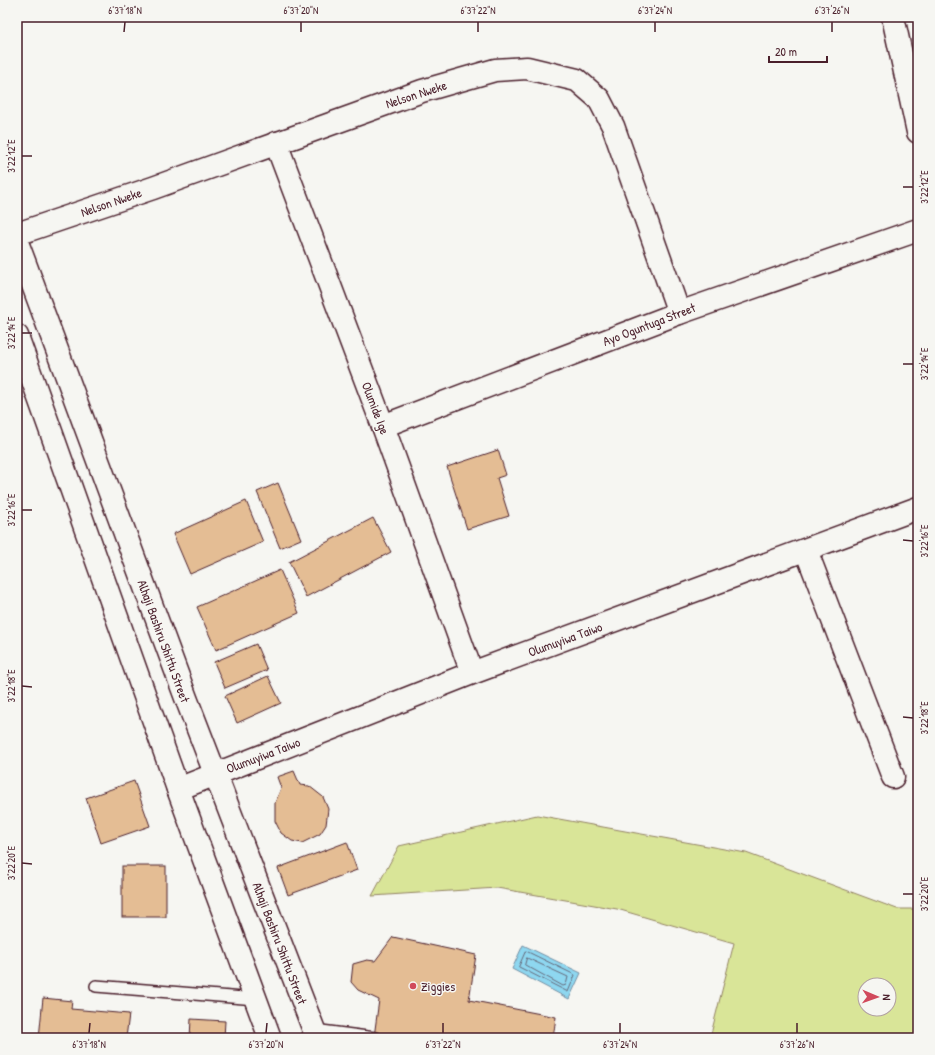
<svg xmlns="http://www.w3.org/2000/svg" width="935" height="1055" viewBox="0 0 935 1055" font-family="'Patrick Hand',sans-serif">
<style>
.green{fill:#d9e598;stroke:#928262;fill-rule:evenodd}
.water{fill:#8ed7f0;stroke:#738da1}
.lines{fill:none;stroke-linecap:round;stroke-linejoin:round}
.shore{stroke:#65697a;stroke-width:1}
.building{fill:#e4bd94;stroke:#4a1f2b}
.lane-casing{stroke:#4a1f2b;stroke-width:14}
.street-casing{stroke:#4a1f2b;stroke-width:25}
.lane{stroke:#f6f6f2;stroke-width:11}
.street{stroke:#f6f6f2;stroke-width:22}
.ticks{fill:none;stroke:#4a1f2b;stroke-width:1.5}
.poi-dot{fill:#d1495b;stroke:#f6f6f2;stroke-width:1.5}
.labels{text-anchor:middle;stroke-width:3;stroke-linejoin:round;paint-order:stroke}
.street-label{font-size:13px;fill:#4a1f2b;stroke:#f6f6f2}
.poi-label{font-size:13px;fill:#4a1f2b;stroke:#f6f6f2;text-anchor:start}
.neatline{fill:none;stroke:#4a1f2b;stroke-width:1.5}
.ticks-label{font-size:10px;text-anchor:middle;fill:#4a1f2b}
</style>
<rect width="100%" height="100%" fill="#f6f6f2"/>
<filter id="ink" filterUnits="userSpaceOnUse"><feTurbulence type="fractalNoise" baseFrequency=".025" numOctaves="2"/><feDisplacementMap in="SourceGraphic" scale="8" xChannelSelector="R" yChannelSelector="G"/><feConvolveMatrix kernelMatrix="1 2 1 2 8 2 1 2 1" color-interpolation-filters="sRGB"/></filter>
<g filter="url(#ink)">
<!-- green -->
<path class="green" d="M537,815L746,853L897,909H918V1038H710L734,943L617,909L497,888L372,896L399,846ZM865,985H889V1009H865Z"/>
<!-- water -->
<polygon class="water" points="523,945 581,973 569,999 512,969"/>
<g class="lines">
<!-- shore -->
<g class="shore">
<polygon points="526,951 575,975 568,992 519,967"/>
<polygon points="527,958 568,977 566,985 563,986 525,965"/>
</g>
</g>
<!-- building -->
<g class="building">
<polygon points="498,450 506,475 497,478 509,516 467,529 447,467"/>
<polygon points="278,483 301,539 280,548 257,492"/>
<polygon points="246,501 263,542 190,574 173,534"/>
<polygon points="373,518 391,552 306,597 289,562"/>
<polygon points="280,570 299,613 216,650 197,607"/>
<polygon points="256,644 267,670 225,688 214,662"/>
<polygon points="268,676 281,703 237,723 225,696"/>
<polygon points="294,771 300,785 309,786 323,797 328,809 326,825 320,834 302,843 292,841 281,833 275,821 275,803 281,788 277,777"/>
<polygon points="134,781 150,826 101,843 86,798"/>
<polygon points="347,842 357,870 288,895 278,868"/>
<rect x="122" y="866" width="44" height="51"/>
<polygon points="393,937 476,955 469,1000 556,1017 553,1038 374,1037 379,1000 358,990 351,982 353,964 367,960 375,961"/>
<polygon points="43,998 72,1001 71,1009 129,1014 126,1038 78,1038 78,1035 69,1035 69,1038 39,1038"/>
<polygon points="191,1019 225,1021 224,1038 190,1038"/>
</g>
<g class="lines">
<defs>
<g id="lane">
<polyline points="96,986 256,999"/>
<polyline points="314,1030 375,1038"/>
</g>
<g id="street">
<polyline points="893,17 918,132"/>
<polyline points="276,143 383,426 472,673"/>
<polyline points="17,234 153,188 422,91 495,70 527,68 577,80 599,99 613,126 679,313"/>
<polyline points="17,242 186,698 317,1038"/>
<polyline points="17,336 178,789 270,1038"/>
<polyline points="383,426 679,313 918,230"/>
<polyline points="806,550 893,777"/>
<polyline points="178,789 472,673 918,508"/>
</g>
</defs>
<!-- lane casing -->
<use href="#lane" class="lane-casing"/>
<!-- street casing -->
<use href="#street" class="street-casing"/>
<!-- lane -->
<use href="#lane" class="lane"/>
<!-- street -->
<use href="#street" class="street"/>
</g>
</g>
<!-- ticks -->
<path class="ticks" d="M124,32L125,22M301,32V22M478,32V22M655,32V22M832,32V22M22,156H32M903,187H913M22,333H32M903,364H913M22,510H32M903,540L913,541M22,686L32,687M903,717L913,718M22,863L32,864M903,894H913M89,1033L90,1023M266,1033L267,1023M443,1033V1023M620,1033V1023M797,1033V1023"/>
<!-- markers -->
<circle class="poi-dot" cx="413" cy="986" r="4"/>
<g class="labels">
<!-- street labels -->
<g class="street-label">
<text transform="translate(416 94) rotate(-18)" y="5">Nelson Nweke</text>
<text transform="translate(111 202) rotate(-19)" y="5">Nelson Nweke</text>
<text transform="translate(649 324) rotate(-21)" y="5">Ayo Oguntuga Street</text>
<text transform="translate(376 408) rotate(69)" y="5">Olumide Ige</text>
<text transform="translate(565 639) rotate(-20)" y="5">Olumuyiwa Taiwo</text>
<text transform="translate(164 641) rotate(70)" y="5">Alhaji Bashiru Shittu Street</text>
<text transform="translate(263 755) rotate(-21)" y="5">Olumuyiwa Taiwo</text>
<text transform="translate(280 943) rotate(69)" y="5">Alhaji Bashiru Shittu Street</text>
</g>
<!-- poi labels -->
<g class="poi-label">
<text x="421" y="991">Ziggies</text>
</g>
</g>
<!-- margin -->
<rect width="935" height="1055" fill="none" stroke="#f6f6f2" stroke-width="44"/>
<!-- north arrow -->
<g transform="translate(877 997) rotate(92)"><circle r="19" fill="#f6f6f2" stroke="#b1a0a2"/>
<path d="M0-3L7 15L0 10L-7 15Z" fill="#d1495b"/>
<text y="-6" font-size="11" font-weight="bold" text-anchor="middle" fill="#4a1f2b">N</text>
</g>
<!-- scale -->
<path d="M769 56v6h58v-6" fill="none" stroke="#4a1f2b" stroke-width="2"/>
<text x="775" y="56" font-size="12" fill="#4a1f2b" stroke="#f6f6f2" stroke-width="3" paint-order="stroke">20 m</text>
<rect x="22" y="22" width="891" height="1011" class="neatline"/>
<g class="ticks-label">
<text x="125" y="14">6°37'18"N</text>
<text x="301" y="14">6°37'20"N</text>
<text x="478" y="14">6°37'22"N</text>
<text x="655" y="14">6°37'24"N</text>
<text x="832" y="14">6°37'26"N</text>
<text transform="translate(11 156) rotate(-90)" y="4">3°22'12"E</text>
<text transform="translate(924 187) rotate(-90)" y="4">3°22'12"E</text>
<text transform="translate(11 333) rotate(-90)" y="4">3°22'14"E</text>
<text transform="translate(924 364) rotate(-90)" y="4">3°22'14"E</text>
<text transform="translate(11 510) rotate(-90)" y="4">3°22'16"E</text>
<text transform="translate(924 541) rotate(-90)" y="4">3°22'16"E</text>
<text transform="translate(11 686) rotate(-90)" y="4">3°22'18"E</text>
<text transform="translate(924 718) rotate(-90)" y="4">3°22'18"E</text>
<text transform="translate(11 863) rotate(-90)" y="4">3°22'20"E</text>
<text transform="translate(924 894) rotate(-90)" y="4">3°22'20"E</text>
<text x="89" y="1048">6°37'18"N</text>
<text x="266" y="1048">6°37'20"N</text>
<text x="443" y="1048">6°37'22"N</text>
<text x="620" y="1048">6°37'24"N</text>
<text x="797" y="1048">6°37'26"N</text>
</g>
</svg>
